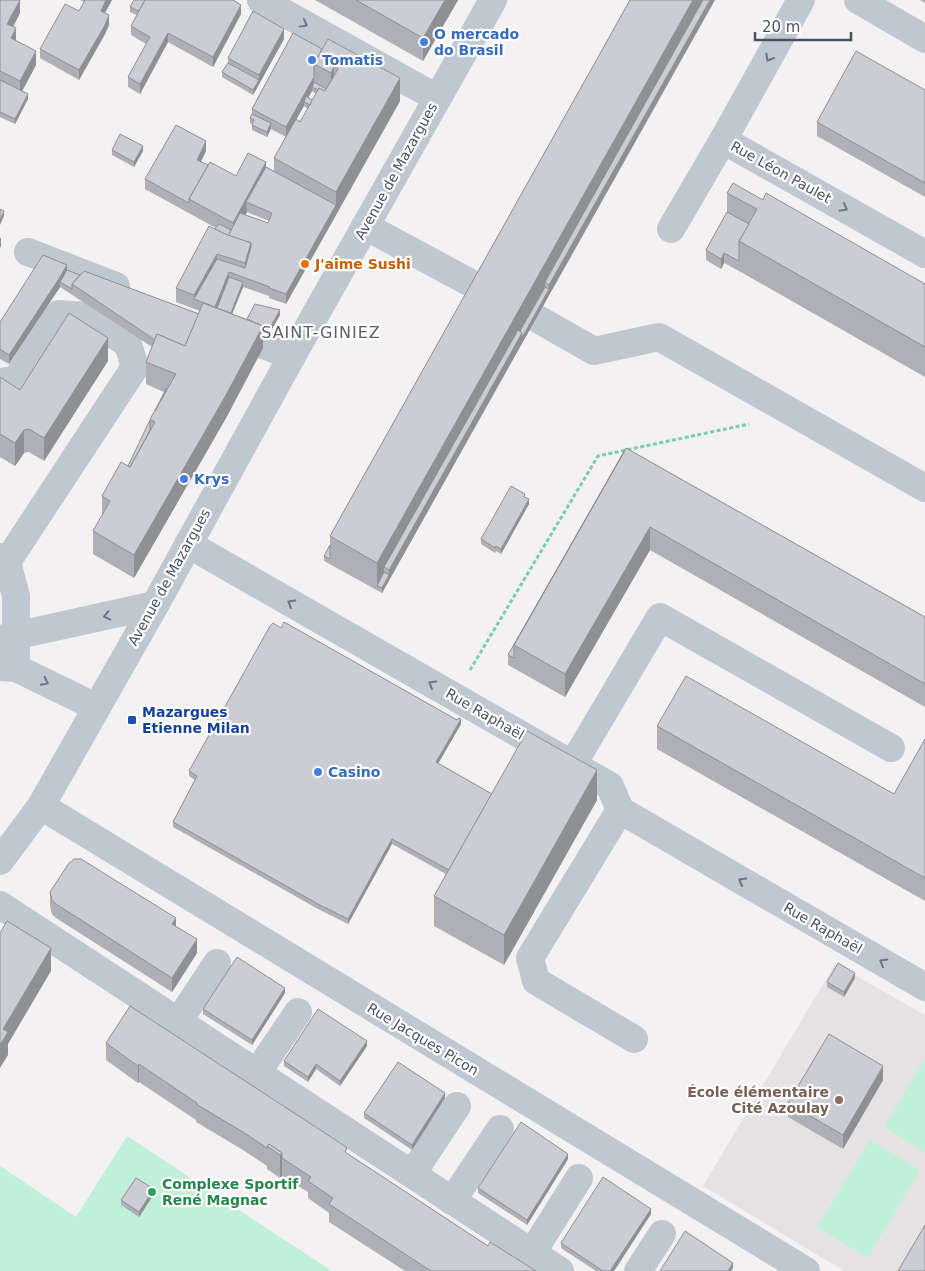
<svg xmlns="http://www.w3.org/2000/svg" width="925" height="1271" viewBox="0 0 925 1271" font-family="'DejaVu Sans',sans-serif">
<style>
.education{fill:#e4e2e3}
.green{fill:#c1f0d8}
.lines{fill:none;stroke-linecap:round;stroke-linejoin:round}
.path{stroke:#78cead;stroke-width:3;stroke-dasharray:4 2.5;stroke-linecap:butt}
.minor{stroke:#bfc7d0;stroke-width:28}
.wall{fill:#afb0b5;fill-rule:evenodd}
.shaded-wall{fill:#8e9094}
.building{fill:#cbcdd3;stroke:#8e9094}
.oneway{stroke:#6c7581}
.shop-dot{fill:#3f7fe0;stroke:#fff;stroke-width:2}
.food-dot{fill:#e8710a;stroke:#fff;stroke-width:2}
.transit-dot{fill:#1a4fb4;stroke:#fff;stroke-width:2}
.education-dot{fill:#8d6e63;stroke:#fff;stroke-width:2}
.leisure-dot{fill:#2e9e5b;stroke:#fff;stroke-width:2}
.labels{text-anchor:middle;stroke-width:4.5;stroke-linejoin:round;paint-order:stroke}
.shop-label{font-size:14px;font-weight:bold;fill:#366cbe;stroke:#fff;text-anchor:start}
.street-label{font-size:14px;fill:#49525f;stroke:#fff}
.food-label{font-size:14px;font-weight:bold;fill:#c56008;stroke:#fff;text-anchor:start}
.transit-label{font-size:14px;font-weight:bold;fill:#164399;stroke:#fff;text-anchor:start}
.education-label{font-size:14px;font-weight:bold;fill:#785e54;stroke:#fff;text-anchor:end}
.leisure-label{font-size:14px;font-weight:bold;fill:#27864d;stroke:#fff;text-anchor:start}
.quarter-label{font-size:16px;letter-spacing:1px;fill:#5d6066;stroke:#fff}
</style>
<rect width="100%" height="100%" fill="#f3f1f1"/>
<!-- education -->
<polygon class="education" points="835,964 925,1015 925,1271 844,1271 703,1186"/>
<!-- green -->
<g class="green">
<polygon points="925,1059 925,1152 884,1127"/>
<polygon points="127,1136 332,1271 0,1271 0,1166 76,1217"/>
<polygon points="870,1140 920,1170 868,1258 817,1227"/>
</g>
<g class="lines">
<!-- path -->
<polyline class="path" points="470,670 598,456 749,424"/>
<!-- minor -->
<g class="minor">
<polyline points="261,0 437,98"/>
<polyline points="801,0 723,140 925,254"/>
<polyline points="858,0 925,39"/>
<polyline points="365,226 478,287"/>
<polyline points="671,229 723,140"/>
<polyline points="28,252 116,286"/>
<polyline points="536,318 594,351 659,337 925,488"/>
<polyline points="228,331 292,356"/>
<polyline points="0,382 16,380 59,314 86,316 128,344 135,367 7,562"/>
<polyline points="188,544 610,786 620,810 925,987"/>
<polyline points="0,557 7,562 16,596 16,668"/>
<polyline points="0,639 155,605"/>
<polyline points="0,667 16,668 96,707"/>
<polyline points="573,764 660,617 891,748"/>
<polyline points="41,806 806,1271"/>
<polyline points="620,810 530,958 536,981 634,1039"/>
<polyline points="0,861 41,806 155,605 292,356 493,0"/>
<polyline points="0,905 560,1271"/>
<polyline points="178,1022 217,963"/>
<polyline points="257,1073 298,1012"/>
<polyline points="412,1174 457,1106"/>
<polyline points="452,1201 500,1129"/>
<polyline points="532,1253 579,1178"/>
<polyline points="638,1271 662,1234"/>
</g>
</g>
<!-- wall -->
<g class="wall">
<polygon points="0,0 20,13 13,27 16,41 36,65 22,91 28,99 15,124 0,117"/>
<polygon points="80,0 112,0 105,13 109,25 105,34 79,80 40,58 40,49 79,11 84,2"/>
<polygon points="315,0 458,0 423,61"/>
<polygon points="630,0 549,294 382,593 324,561 324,556 330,545 330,536"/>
<polygon points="920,0 925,0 925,3"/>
<polygon points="130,7 241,14 213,67 168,42 140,94 128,87 128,77 146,44 131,35 131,26 137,15 130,12"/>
<path d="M293,33L400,101L286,304L269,298V296L243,287L232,314L247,319L280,315L268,336L263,334V348L226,418L134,578L93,554V531L102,516V496L128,466L164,392L146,384V362L152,347L60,287L9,364L0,359V322L67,270L199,314L200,311L176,302V288L216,228L145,189V179L206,151L201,162L208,165L236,176L266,167L274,171V158L286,137L271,129L267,137L252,130V124L250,123V118L252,114V109ZM312,91L316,94L312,100L308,98ZM304,106L308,109L300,122L296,119ZM247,212L269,221L268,223L245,215Z"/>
<polygon points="284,39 253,95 222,77 222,72 228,63 228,58"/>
<polygon points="925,90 925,197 817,136 817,122"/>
<polygon points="112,150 143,151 134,167 112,155"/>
<polygon points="727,193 763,200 925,284 925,377 739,271 724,263 721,269 706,260 706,250 727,212"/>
<polygon points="108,361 44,461 29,452 24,453 15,466 0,457 0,377 20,390"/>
<polygon points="626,448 925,617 925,707 650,550 565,697 508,665 508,655"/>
<polygon points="525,497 529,504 501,554 496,551 495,553 481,544 481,539"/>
<polygon points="461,724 438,764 492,794 597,800 504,965 434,926 434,896 446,874 392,844 348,924 318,909 173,827 173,822 195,780 189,776 189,771"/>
<polygon points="657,726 894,794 925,739 925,901 657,749"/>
<polygon points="50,892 176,926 197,953 172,992 56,918 52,914 50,906"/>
<polygon points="855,978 844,997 827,987 827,982"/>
<polygon points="285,993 252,1045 203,1014 203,1009"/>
<polygon points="106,1043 347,1154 488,1246 536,1271 405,1271 329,1222 329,1213 308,1198 308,1192 282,1176 280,1178 267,1169 267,1166 243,1150 196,1122 196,1120 139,1082 138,1083 106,1060"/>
<polygon points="367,1046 340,1086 316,1069 308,1082 284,1066 284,1061"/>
<polygon points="883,1080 843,1149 788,1117 788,1103"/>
<polygon points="445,1098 412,1150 364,1118 364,1113"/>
<polygon points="568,1159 527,1225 478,1193 478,1188"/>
<polygon points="154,1194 139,1217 121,1205 121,1200"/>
<polygon points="651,1214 614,1271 596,1271 561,1248 561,1243"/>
</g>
<!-- shaded-wall -->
<g class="shaded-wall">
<polygon points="20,0 20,13 7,38 7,24"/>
<polygon points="106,0 112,0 101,20 101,11"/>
<polygon points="445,0 458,0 423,61 423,38"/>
<polygon points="693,0 709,0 545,282 545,292 384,567 384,577 377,586 377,563"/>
<polygon points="710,0 715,0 382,593 382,588 389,575 389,570 522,333 549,289 549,285"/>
<polygon points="241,5 241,14 213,67 213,57"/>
<polygon points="109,15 109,25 105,34 79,80 79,70"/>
<polygon points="16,28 16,42 11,38"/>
<polygon points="284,29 284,39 253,95 253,90 259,80 259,75"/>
<polygon points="168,33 168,42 140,94 140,84"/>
<polygon points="36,51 36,65 20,95 20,81"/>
<polygon points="334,67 334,90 331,96 331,73"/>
<polygon points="314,77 314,87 312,87 312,91 305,103 304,102 304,106 286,137 286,127"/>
<polygon points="400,78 400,101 336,215 336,192"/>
<polygon points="28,94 28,99 15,124 15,119"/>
<polygon points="271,123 271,128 267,137 267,132"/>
<polygon points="206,141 206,151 197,169 197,160"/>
<polygon points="143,146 143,151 134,167 134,162"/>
<polygon points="266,162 266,176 246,202 247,212 233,237 233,223"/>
<polygon points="336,205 336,215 286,304 286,294"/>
<polygon points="4,211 4,216 0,225 0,220"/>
<polygon points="1,237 1,246 0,248 0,239"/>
<polygon points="251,243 251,257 245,277 245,263"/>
<polygon points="724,253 724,263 721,269 721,259"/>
<polygon points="217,254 217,268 194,299 194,295"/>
<polygon points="67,265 67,275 60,282 60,287 9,364 9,355"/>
<polygon points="229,272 229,282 217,312 215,307"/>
<polygon points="243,282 243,287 229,322 229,317"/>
<polygon points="280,310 280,315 268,336 268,331"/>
<polygon points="263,326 263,348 226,418 134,578 134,555"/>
<polygon points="108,338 108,361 44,461 44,438"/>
<polygon points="24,430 24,453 15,466 15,443"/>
<polygon points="529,499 529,504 501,554 501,549"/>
<polygon points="650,527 650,550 565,697 565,674"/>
<polygon points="461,719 461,724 436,767 436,762"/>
<polygon points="597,770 597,800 504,965 504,935"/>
<polygon points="392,839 392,844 348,924 348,919"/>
<polygon points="176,918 176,932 172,924"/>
<polygon points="197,939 197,953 172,992 172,978"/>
<polygon points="51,948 51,971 8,1044 8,1055 0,1068 0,1045 3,1029"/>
<polygon points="855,973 855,978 844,997 844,992"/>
<polygon points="285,988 285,993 252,1045 252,1040"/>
<polygon points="367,1041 367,1046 340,1086 340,1081"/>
<polygon points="139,1064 139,1082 138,1083 138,1066"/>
<polygon points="316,1064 316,1069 308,1082 308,1077"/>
<polygon points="883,1066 883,1080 843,1149 843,1135"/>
<polygon points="445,1093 445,1098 412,1150 412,1145"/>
<polygon points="282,1153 282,1176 280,1178 280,1155"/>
<polygon points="568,1154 568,1159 527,1225 527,1220"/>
<polygon points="154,1189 154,1194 139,1217 139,1212"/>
<polygon points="651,1209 651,1214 614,1271 610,1271"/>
<polygon points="733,1263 733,1268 731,1271 728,1271"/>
</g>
<!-- building -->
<g class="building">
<polygon points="0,0 20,0 7,24 16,28 11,38 36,51 20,81 0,71"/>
<polygon points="85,0 106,0 101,11 109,15 105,25 79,70 40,49 65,4 79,11"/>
<polygon points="134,0 145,0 139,11 130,7"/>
<polygon points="145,0 233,0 241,5 213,57 168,33 140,84 128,77 150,37 131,26"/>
<polygon points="356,0 445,0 423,38"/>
<polygon points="630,0 693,0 377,563 330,536"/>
<polygon points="703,0 710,0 549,285 545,282"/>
<polygon points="253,11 284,29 259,75 228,58"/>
<polygon points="293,33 322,49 314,64 314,77 286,127 252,109"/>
<polygon points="328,39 400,78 336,192 274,158 296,119 300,122 319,88 325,91 338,69 334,67 331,73 314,64"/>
<polygon points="856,51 925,90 925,183 817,122"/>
<polygon points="228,63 259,80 253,90 222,72"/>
<polygon points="0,80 28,94 15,119 0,112"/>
<polygon points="314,82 326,89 325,91 319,88 318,90 312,87"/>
<polygon points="306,96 312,100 310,105 304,102"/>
<polygon points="252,114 271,123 267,132 252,125 254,120 250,118"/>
<polygon points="176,125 206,141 197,160 208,165 189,199 189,203 145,179"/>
<polygon points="120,134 143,146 134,162 112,150"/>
<polygon points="248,153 266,162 233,223 189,199 210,162 236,176"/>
<polygon points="266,167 336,205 286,294 269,288 270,287 229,272 215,307 194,299 217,259 245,268 251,247 251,243 228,236 240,213 268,223 272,213 246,202"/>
<polygon points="733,183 763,200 766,193 925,284 925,347 739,241 757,209 727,193"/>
<polygon points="0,209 4,211 0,220"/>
<polygon points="727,212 749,224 739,241 739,261 724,253 721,259 706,250"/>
<polygon points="219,224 231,230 228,236 215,229"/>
<polygon points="209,226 225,234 251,243 245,263 217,254 194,295 176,288"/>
<polygon points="43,255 67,265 60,277 9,355 0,349 0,322"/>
<polygon points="67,270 80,275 72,284 72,289 60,282"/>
<polygon points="84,271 199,314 185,346 157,334 155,340 72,284"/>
<polygon points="229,277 243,282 231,313 217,308"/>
<polygon points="545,287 549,289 522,338 522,333 520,331"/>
<polygon points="203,303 263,326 226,395 134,555 93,531 110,501 102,496 121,462 130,467 155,422 150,419 176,374 146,362 157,334 185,346"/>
<polygon points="255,304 280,310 268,331 263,329 263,326 247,319"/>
<polygon points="69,313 108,338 44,438 29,429 24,430 15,443 0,434 0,377 20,390"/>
<polygon points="518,330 522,333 389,570 384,567"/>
<polygon points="166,389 167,389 155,411"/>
<polygon points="150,420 150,430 130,467 128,466"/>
<polygon points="626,448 925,617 925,684 650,527 565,674 514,645"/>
<polygon points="624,452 514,645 514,658 508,655"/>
<polygon points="511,486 525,494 524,497 529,499 501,549 496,546 495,548 481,539"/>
<polygon points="330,545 330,559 324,556"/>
<polygon points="384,572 389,575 382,588 377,586"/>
<polygon points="284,622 457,720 459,718 461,719 436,762 492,794 449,870 392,839 348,919 318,904 173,822 197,776 189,771 270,626 273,623 281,628"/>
<polygon points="686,676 894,794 925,739 925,878 657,726"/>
<polygon points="527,731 597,770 504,935 434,896"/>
<polygon points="74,859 81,859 176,918 172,924 197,939 172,978 56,904 52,900 50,892 69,863"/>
<polygon points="7,921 51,948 3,1029 8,1032 0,1045 0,933"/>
<polygon points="237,957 285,988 252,1040 203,1009"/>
<polygon points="838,963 855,973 844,992 827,982"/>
<polygon points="130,1006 334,1139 347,1148 345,1152 488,1246 490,1242 536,1271 431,1271 329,1204 333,1198 308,1181 311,1177 282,1158 282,1153 269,1144 267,1146 267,1148 243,1132 196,1104 197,1103 139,1064 138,1066 106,1043"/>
<polygon points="318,1009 367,1041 340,1081 316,1064 308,1077 284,1061"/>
<polygon points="829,1034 883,1066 843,1135 788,1103"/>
<polygon points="398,1062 445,1093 412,1145 364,1113"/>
<polygon points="521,1122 568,1154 527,1220 478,1188"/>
<polygon points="269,1144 282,1153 280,1155 267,1146"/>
<polygon points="603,1177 651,1209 610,1271 603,1271 561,1243"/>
<polygon points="136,1178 154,1189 139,1212 121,1200"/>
<polygon points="925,1225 925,1271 898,1271"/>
<polygon points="685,1231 733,1263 728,1271 660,1271"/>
</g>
<!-- one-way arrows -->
<defs><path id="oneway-chevron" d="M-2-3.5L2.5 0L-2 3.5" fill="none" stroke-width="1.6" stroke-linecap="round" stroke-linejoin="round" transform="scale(1.25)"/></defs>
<g class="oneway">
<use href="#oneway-chevron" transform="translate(304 24) rotate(29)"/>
<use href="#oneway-chevron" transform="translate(769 58) rotate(119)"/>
<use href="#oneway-chevron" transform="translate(844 208) rotate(29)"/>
<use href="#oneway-chevron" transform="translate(291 603) rotate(-150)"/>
<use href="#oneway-chevron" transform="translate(107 616) rotate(167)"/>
<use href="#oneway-chevron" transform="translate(45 682) rotate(26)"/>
<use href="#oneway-chevron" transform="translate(432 684) rotate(-150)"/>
<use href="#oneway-chevron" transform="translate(742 881) rotate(-150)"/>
<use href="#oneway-chevron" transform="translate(883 962) rotate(-150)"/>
</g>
<!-- markers -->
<g class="shop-dot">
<circle cx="424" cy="42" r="5"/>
<circle cx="312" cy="60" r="5"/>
<circle cx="184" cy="479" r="5"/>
<circle cx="318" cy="772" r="5"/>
</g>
<circle class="food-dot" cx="305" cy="264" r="5"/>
<rect class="transit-dot" x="127" y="715" width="10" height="10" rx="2.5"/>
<circle class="education-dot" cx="839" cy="1100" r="5"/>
<circle class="leisure-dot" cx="152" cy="1192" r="5"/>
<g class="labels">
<!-- shop labels -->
<g class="shop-label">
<text x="434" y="39">O mercado<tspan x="434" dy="16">do Brasil</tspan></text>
<text x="322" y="65">Tomatis</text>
<text x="194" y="484">Krys</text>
<text x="328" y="777">Casino</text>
</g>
<!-- street labels -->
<g class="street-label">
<text transform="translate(396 171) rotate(-61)" y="5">Avenue de Mazargues</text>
<text transform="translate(781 172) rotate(29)" y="5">Rue Léon Paulet</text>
<text transform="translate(169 577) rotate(-61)" y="5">Avenue de Mazargues</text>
<text transform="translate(485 714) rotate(30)" y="5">Rue Raphaël</text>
<text transform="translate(823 928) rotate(30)" y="5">Rue Raphaël</text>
<text transform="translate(423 1039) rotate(31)" y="5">Rue Jacques Picon</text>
</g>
<!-- food labels -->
<g class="food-label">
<text x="315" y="269">J'aime Sushi</text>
</g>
<!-- transit labels -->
<g class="transit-label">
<text x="142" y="717">Mazargues<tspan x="142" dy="16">Etienne Milan</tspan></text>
</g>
<!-- education labels -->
<g class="education-label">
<text x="829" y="1097">École élémentaire<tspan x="829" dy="16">Cité Azoulay</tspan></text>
</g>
<!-- leisure labels -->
<g class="leisure-label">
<text x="162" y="1189">Complexe Sportif<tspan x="162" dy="16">René Magnac</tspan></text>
</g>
<!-- quarter labels -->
<g class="quarter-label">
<text x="321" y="338">SAINT-GINIEZ</text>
</g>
</g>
<!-- scale -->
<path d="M755 32v8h96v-8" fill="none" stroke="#49525f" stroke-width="2.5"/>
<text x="762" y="32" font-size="15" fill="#49525f" stroke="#ffffff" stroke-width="4" paint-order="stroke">20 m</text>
</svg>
